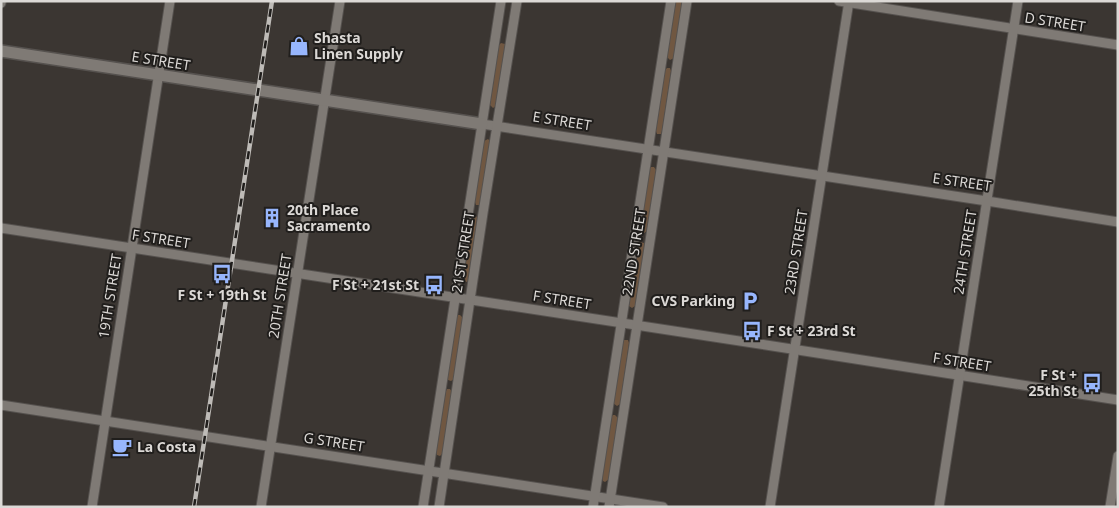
<svg xmlns="http://www.w3.org/2000/svg" width="1119" height="508" viewBox="0 0 1119 508" font-family="'Noto Sans',sans-serif">
<style>
.green{fill:#705741}
.lines{fill:none;stroke-linecap:round;stroke-linejoin:round}
.minor-casing{stroke:#56524f;stroke-width:11}
.tertiary-casing{stroke:#56524f;stroke-width:14}
.minor{stroke:#7f7a75;stroke-width:9}
.tertiary{stroke:#7f7a75;stroke-width:11}
.rail-casing{stroke:#bebbb7;stroke-width:4.5}
.rail{stroke:#201e1c;stroke-width:2.5;stroke-dasharray:8;stroke-linecap:butt}
.labels{text-anchor:middle;stroke-width:4;stroke-linejoin:round;paint-order:stroke}
.street-label{font-size:14px;fill:#dcd9d6;stroke:#201e1c}
.poi-label{font-size:14px;font-weight:bold;fill:#dcd9d6;stroke:#201e1c;text-anchor:start}
</style>
<rect width="100%" height="100%" fill="#3b3632"/>
<!-- green -->
<g class="green">
<polygon points="676,1 682,1 674,58 670,60 667,57"/>
<polygon points="501,43 505,44 505,46 496,106 493,108 490,105 499,45"/>
<polygon points="667,68 670,68 671,71 662,131 661,134 657,134 656,131 665,70"/>
<polygon points="488,139 491,142 480,205 476,205 475,202 484,141"/>
<polygon points="651,167 654,167 656,170 647,231 644,233 641,232 640,229 650,168"/>
<polygon points="474,216 478,217 469,281 466,282 463,279 472,217"/>
<polygon points="640,242 644,243 645,245 635,306 632,308 629,306 638,244"/>
<polygon points="458,315 460,315 463,318 454,379 451,381 448,380 447,377 457,316"/>
<polygon points="624,340 628,340 629,343 620,404 617,406 613,403 623,341"/>
<polygon points="447,389 450,389 452,392 443,453 440,456 437,455 436,452 446,391"/>
<polygon points="613,415 615,415 618,418 609,479 605,482 603,481 602,478 611,417"/>
</g>
<g class="lines">
<defs>
<g id="minor">
<polyline points="839,1 1118,45"/>
<polyline points="1,3 1,1"/>
<polyline points="482,124 987,201 1118,222"/>
<polyline points="1,228 766,345 1118,400"/>
<polyline points="1,405 663,507"/>
<polyline points="92,507 170,1"/>
<polyline points="261,507 340,1"/>
<polyline points="423,507 501,1"/>
<polyline points="439,507 483,213 517,1"/>
<polyline points="593,507 671,1"/>
<polyline points="609,507 687,1"/>
<polyline points="770,507 849,1"/>
<polyline points="939,507 1018,1"/>
<polyline points="1110,507 1118,456"/>
</g>
<polyline id="tertiary" points="1,51 482,124"/>
</defs>
<!-- minor casing -->
<use href="#minor" class="minor-casing"/>
<!-- tertiary casing -->
<use href="#tertiary" class="tertiary-casing"/>
<!-- minor -->
<use href="#minor" class="minor"/>
<!-- tertiary -->
<use href="#tertiary" class="tertiary"/>
<defs>
<polyline id="rail" points="194,507 272,1"/>
</defs>
<!-- rail casing -->
<use href="#rail" class="rail-casing"/>
<!-- rail -->
<use href="#rail" class="rail"/>
</g>
<!-- icons -->
<defs>
<symbol id="shop-bare" viewBox="-9 -9 18 18"><path d="M-5-2.5h2.3a2.7 3.5 0 0 1 5.4 0H5L5.5 6h-11ZM-1.5-2.5h3a1.5 2.3 0 0 0-3 0Z" fill="#97b6fd" stroke="#201e1c" stroke-width="2.5" paint-order="stroke"/></symbol>
<symbol id="building-bare" viewBox="-9 -9 18 18"><path d="M-4-6H4V6H1V3H-1V6H-4ZM-2.5-4.3h1.7v1.8h-1.7ZM.8-4.3h1.7v1.8H.8ZM-2.5-1h1.7V.8h-1.7ZM.8-1h1.7V.8H.8Z" fill="#97b6fd" stroke="#201e1c" stroke-width="2.5" paint-order="stroke"/></symbol>
<symbol id="bus-bare" viewBox="-9 -9 18 18"><path d="M-5-6H5V4H4V6H2V4H-2V6H-4V4H-5ZM-3.5-4V0h7V-4ZM-3.5 1.2v1.5H-2V1.2ZM2 1.2v1.5H3.5V1.2Z" fill="#97b6fd" stroke="#201e1c" stroke-width="2.5" paint-order="stroke"/></symbol>
<symbol id="parking-bare" viewBox="-9 -9 18 18"><path d="M-3.5-5.5H1a3.5 3.5 0 0 1 0 7H-1V5.5H-3.5ZM-1-3.4V-.6H.8a1.4 1.4 0 0 0 0-2.8Z" fill="#97b6fd" stroke="#201e1c" stroke-width="2.5" paint-order="stroke"/></symbol>
<symbol id="cafe-bare" viewBox="-9 -9 18 18"><path d="M-5.5-4.5H6V0H3Q3 3.5 0 3.5H-2.5Q-5.5 3.5-5.5 0ZM3-3.2v2h1.7v-2ZM-6 4.5H4V6H-6Z" fill="#97b6fd" stroke="#201e1c" stroke-width="2.5" paint-order="stroke"/></symbol>
</defs>
<g fill-rule="evenodd">
<use href="#shop-bare" x="285" y="32" width="28" height="28"/>
<use href="#building-bare" x="258" y="204" width="28" height="28"/>
<use href="#bus-bare" x="208" y="260" width="28" height="28"/>
<use href="#bus-bare" x="420" y="271" width="28" height="28"/>
<use href="#parking-bare" x="736" y="287" width="28" height="28"/>
<use href="#bus-bare" x="738" y="317" width="28" height="28"/>
<use href="#bus-bare" x="1078" y="369" width="28" height="28"/>
<use href="#cafe-bare" x="108" y="433" width="28" height="28"/>
</g>
<g class="labels">
<!-- street labels -->
<g class="street-label">
<text transform="translate(1055 22) rotate(9)" y="5">D STREET</text>
<text transform="translate(161 61) rotate(9)" y="5">E STREET</text>
<text transform="translate(562 121) rotate(9)" y="5">E STREET</text>
<text transform="translate(962 182) rotate(8)" y="5">E STREET</text>
<text transform="translate(161 239) rotate(9)" y="5">F STREET</text>
<text transform="translate(463 252) rotate(-81)" y="5">21ST STREET</text>
<text transform="translate(634 252) rotate(-81)" y="5">22ND STREET</text>
<text transform="translate(796 252) rotate(-81)" y="5">23RD STREET</text>
<text transform="translate(965 252) rotate(-81)" y="5">24TH STREET</text>
<text transform="translate(110 296) rotate(-81)" y="5">19TH STREET</text>
<text transform="translate(280 296) rotate(-81)" y="5">20TH STREET</text>
<text transform="translate(562 300) rotate(9)" y="5">F STREET</text>
<text transform="translate(962 362) rotate(9)" y="5">F STREET</text>
<text transform="translate(334 442) rotate(9)" y="5">G STREET</text>
</g>
<!-- poi labels -->
<g class="poi-label">
<text x="314" y="43">Shasta<tspan x="314" dy="16">Linen Supply</tspan></text>
<text x="287" y="215">20th Place<tspan x="287" dy="16">Sacramento</tspan></text>
<text x="419" y="290" text-anchor="end">F St + 21st St</text>
<text x="222" y="300" text-anchor="middle">F St + 19th St</text>
<text x="735" y="306" text-anchor="end">CVS Parking</text>
<text x="767" y="336">F St + 23rd St</text>
<text x="1077" y="380" text-anchor="end">F St +<tspan x="1077" dy="16">25th St</tspan></text>
<text x="137" y="452">La Costa</text>
</g>
</g>
<!-- border -->
<rect width="1119" height="508" fill="none" stroke="#dcd9d6" stroke-width="5"/>
</svg>
